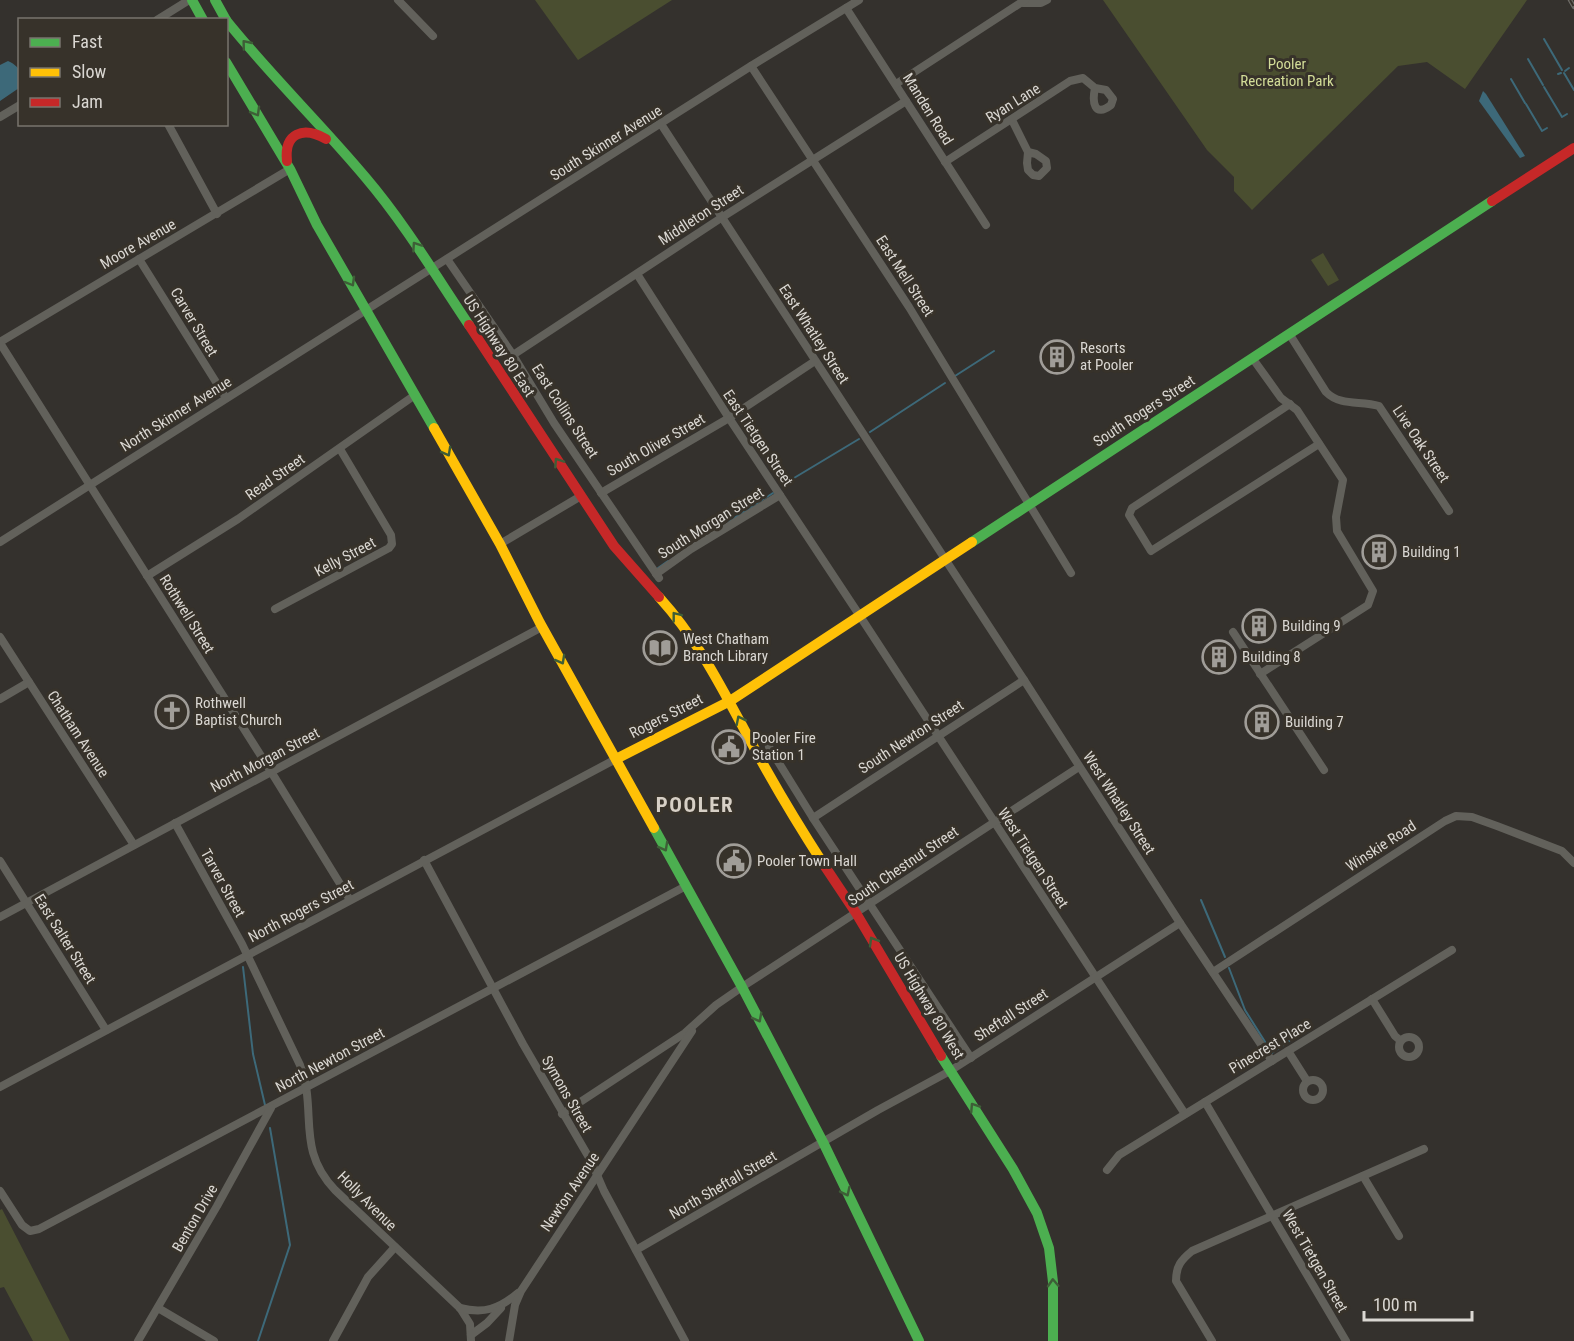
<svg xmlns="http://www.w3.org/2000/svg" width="1574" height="1341" viewBox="0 0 1574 1341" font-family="'Roboto Condensed',sans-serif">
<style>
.green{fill:#4a4e30}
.water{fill:#3d6979}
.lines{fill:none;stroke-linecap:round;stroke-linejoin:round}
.stream{stroke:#3d6979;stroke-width:2}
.street{stroke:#62615b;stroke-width:8}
.fast{stroke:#4caf50;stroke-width:10}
.slow{stroke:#ffc107;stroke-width:10}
.jam{stroke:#c62828;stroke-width:10}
.rail-casing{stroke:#6e6c68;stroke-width:4.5}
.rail{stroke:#37322a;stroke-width:2;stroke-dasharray:7;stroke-linecap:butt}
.oneway{stroke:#3e5e37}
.labels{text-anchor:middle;stroke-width:6;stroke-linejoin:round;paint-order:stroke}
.park-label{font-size:15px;fill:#d3dd98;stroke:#37322a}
.street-label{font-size:15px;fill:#dad7d2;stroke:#37322a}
.poi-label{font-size:15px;fill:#dad7d2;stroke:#37322a;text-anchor:start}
.district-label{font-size:21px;font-weight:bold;letter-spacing:1.5px;fill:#d7d0c6;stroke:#37322a}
</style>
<rect width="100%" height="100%" fill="#34312d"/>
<!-- green -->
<g class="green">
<polygon points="535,0 672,0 578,60"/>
<polygon points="1103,0 1527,0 1465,89 1427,62 1398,66 1252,210 1234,191 1234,177 1207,150"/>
<polygon points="1323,253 1339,280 1328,286 1311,260"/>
<polygon points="2,1209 70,1341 33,1341 4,1287 0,1288 0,1210"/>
</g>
<!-- water -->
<g class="water">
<path d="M8,61C23,68 20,74 19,88L0,101V65Z"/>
<polygon points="1483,91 1486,94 1525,156 1520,158 1479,101"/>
</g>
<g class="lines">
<!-- stream -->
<g class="stream">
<polyline points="1544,39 1562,70"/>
<polyline points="1528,59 1543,85"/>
<polyline points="1565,71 1569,68"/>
<polyline points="1564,73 1574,90"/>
<polyline points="1558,74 1561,73"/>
<polyline points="1511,79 1525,103"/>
<polyline points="1544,87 1562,117 1567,114"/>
<polyline points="1526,104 1542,131 1547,128"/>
<polyline points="955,376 994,351"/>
<polyline points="870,432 945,383"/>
<polyline points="784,484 859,439"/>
<polyline points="728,522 773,493"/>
<polyline points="658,568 668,561"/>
<polyline points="1201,900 1225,957"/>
<polyline points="243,967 253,1054 265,1105"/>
<polyline points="1229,968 1245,1010 1272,1053 1292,1039"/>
<polyline points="258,1341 290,1245 270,1128"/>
</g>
<!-- street -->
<g class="street">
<polyline points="398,0 433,36"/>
<polyline points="1023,3 1041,3 1047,0"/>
<polyline points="846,8 986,225"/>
<polyline points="157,20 189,0"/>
<polyline points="751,66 909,307 1071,573"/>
<polyline points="896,84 1025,0"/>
<polyline points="0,117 20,105"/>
<polyline points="1012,120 1028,152 1027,163 1028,170 1033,175 1039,176 1047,168 1046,161 1036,154 1028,152"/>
<polyline points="168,124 217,214"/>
<polyline points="661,124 1024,680 1180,923 1272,1061"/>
<path d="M945,162L1070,81L1083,78L1095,88C1092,102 1094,118 1111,105L1113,99L1106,90L1095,88"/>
<polyline points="139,259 226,398"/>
<polyline points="447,259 513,355 554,423 659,578"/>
<polyline points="637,274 729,418 856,610 1185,1114"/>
<path d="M1290,335L1326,392C1341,407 1361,400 1379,406L1449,511"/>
<polyline points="0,342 290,169"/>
<polyline points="0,343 275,778 350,900"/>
<polyline points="513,355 721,218 906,101"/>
<polyline points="1253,359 1281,398 1297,410 1343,480 1336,517 1337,531 1373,591 1368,605 1260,674"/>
<polyline points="1290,404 1132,508 1129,515 1151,551 1319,444"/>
<polyline points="601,493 729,418 815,361"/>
<polyline points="0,542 751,66 859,0"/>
<polyline points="500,544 581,496"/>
<polyline points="656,574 691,549 780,495"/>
<polyline points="147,576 238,519 415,395"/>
<polyline points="275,609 389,548 392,544 391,535 340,449"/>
<polyline points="1233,632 1324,770"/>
<polyline points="0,637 134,845"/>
<polyline points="0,699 29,682"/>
<polyline points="769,747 813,818 971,1058"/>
<polyline points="813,818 1024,680"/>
<path d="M175,823L242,944L300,1065C318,1111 295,1148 335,1190L460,1308L470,1324L471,1341"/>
<polyline points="424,860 523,1044 591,1161 604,1191 685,1341"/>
<polyline points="0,861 106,1030"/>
<polyline points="0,917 542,627"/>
<polyline points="1213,972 1445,821 1456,816 1472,817 1497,826 1562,851 1574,863"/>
<polyline points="1372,999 1395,1036 1401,1041"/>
<circle cx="1409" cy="1047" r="10"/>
<polyline points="1288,1051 1307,1081"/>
<circle cx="1313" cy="1090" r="10"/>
<polyline points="0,1087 616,759"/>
<polyline points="1205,1102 1346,1341"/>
<polyline points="562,1114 685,1033 716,1005 742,987 1079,767"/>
<polyline points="1107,1170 1119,1155 1452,950"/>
<polyline points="1363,1176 1399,1236"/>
<polyline points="0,1191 22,1225 30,1231 39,1229 686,886"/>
<polyline points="636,1250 878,1110 950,1071 1180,923"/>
<polyline points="158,1308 214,1341"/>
<path d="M460,1308C484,1314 499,1309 518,1293"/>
<polyline points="471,1335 487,1323 501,1308"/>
<polyline points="138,1341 217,1206 271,1108"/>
<polyline points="333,1341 368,1277 395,1247"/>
<polyline points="509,1341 515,1305 521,1291 692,1031"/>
<path d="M1212,1341L1176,1281C1176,1266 1181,1260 1192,1251L1424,1149"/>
</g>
<!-- fast -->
<g class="fast">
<polyline points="192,0 203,20"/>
<polyline points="215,0 226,20"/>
<path d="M226,20C270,75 321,124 366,178C405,224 436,276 469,325"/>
<polyline points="226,62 290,169 317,225 434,428"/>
<polyline points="972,542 1492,201"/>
<polyline points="654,828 742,987 823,1142 919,1341"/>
<polyline points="941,1056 1013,1169 1037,1213 1049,1248 1053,1282 1053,1341"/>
</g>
<!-- slow -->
<g class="slow">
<polyline points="434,428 500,544 540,623 654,828"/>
<path d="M659,597C707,650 732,710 767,771C785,803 804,834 824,865"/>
<polyline points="616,759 730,701 972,542"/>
</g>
<!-- jam -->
<g class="jam">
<path d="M287,161C284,133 303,126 326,139"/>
<polyline points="1492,201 1574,148"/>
<polyline points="469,325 614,546 659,597"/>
<polyline points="824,865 856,913 941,1056"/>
</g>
<defs>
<polyline id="rail" points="1570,0 1574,7"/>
</defs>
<!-- rail casing -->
<use href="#rail" class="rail-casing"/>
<!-- rail -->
<use href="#rail" class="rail"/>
</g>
<!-- one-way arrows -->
<defs><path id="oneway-chevron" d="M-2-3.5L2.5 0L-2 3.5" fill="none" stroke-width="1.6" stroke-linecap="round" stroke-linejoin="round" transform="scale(1.5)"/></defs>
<g class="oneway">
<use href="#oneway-chevron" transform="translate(246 44) rotate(-129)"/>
<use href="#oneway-chevron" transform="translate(256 112) rotate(60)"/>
<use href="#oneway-chevron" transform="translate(416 246) rotate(-124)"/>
<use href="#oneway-chevron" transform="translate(351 282) rotate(60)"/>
<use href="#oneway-chevron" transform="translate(447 452) rotate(61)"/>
<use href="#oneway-chevron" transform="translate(558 462) rotate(-123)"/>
<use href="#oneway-chevron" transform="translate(676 616) rotate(-128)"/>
<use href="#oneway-chevron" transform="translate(561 660) rotate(61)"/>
<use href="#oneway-chevron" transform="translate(740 720) rotate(-117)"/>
<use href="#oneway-chevron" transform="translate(664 847) rotate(61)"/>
<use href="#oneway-chevron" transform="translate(873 941) rotate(-121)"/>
<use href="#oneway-chevron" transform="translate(758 1018) rotate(62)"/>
<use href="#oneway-chevron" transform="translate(974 1107) rotate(-123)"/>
<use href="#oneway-chevron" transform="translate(846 1192) rotate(64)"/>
<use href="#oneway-chevron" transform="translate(1053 1283) rotate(-93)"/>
</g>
<!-- icons -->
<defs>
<symbol id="building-ring" viewBox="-11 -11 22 22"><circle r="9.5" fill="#37322a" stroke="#a09d98" stroke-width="1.5"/><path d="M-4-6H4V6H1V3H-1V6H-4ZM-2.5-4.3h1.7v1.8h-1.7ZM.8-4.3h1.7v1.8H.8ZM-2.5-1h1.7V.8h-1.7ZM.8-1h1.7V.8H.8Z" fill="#a09d98"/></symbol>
<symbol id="library-ring" viewBox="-11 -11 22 22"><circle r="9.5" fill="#37322a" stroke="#a09d98" stroke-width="1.5"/><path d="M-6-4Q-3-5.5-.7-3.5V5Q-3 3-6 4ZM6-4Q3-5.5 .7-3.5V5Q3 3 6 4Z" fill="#a09d98"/></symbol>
<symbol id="church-ring" viewBox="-11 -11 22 22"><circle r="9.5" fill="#37322a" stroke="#a09d98" stroke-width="1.5"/><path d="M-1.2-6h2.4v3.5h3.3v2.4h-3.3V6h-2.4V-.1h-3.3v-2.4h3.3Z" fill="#a09d98"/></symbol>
<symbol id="civic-ring" viewBox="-11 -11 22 22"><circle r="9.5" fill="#37322a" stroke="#a09d98" stroke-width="1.5"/><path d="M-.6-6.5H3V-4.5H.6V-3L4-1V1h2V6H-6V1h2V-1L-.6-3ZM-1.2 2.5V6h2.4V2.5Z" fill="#a09d98"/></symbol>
</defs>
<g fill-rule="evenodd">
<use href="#building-ring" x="1038" y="338" width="38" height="38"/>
<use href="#building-ring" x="1360" y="533" width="38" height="38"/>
<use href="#building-ring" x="1240" y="607" width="38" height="38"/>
<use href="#library-ring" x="641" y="629" width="38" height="38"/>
<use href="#building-ring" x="1200" y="638" width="38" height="38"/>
<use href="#church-ring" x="153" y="693" width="38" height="38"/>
<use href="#building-ring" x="1243" y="703" width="38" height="38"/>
<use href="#civic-ring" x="710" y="728" width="38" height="38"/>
<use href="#civic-ring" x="715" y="842" width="38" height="38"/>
</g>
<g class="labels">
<!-- park labels -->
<g class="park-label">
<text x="1287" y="69">Pooler<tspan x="1287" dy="17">Recreation Park</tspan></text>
</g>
<!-- street labels -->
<g class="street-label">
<text transform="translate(1013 103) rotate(-32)" y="5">Ryan Lane</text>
<text transform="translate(928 109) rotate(58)" y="5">Manden Road</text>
<text transform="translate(606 143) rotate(-32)" y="5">South Skinner Avenue</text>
<text transform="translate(701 215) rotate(-33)" y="5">Middleton Street</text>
<text transform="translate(138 244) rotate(-30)" y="5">Moore Avenue</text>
<text transform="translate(905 276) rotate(57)" y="5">East Mell Street</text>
<text transform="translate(194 322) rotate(59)" y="5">Carver Street</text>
<text transform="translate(814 334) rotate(57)" y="5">East Whatley Street</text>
<text transform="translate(499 346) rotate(57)" y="5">US Highway 80 East</text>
<text transform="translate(565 411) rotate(57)" y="5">East Collins Street</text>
<text transform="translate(1144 411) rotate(-33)" y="5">South Rogers Street</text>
<text transform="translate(176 414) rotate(-32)" y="5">North Skinner Avenue</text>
<text transform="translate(758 438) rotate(56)" y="5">East Tietgen Street</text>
<text transform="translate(1421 444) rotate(56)" y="5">Live Oak Street</text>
<text transform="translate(656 445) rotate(-30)" y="5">South Oliver Street</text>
<text transform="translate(275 477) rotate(-35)" y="5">Read Street</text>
<text transform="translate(711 523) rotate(-32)" y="5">South Morgan Street</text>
<text transform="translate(345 557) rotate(-28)" y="5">Kelly Street</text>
<text transform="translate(187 614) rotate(58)" y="5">Rothwell Street</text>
<text transform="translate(666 716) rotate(-27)" y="5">Rogers Street</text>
<text transform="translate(78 734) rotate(57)" y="5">Chatham Avenue</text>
<text transform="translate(911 737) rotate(-33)" y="5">South Newton Street</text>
<text transform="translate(265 760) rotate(-28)" y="5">North Morgan Street</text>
<text transform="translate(1119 803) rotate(57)" y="5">West Whatley Street</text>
<text transform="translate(1381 846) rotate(-33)" y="5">Winskie Road</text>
<text transform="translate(1033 858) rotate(57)" y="5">West Tietgen Street</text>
<text transform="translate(903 866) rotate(-34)" y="5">South Chestnut Street</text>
<text transform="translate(223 883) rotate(61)" y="5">Tarver Street</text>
<text transform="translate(301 911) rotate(-28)" y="5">North Rogers Street</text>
<text transform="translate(65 939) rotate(58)" y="5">East Salter Street</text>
<text transform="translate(929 1006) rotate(59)" y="5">US Highway 80 West</text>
<text transform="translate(1011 1015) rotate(-33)" y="5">Sheftall Street</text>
<text transform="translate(1270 1046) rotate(-31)" y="5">Pinecrest Place</text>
<text transform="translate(330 1060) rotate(-28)" y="5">North Newton Street</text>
<text transform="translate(567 1094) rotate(60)" y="5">Symons Street</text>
<text transform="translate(723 1185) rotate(-30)" y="5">North Sheftall Street</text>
<text transform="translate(570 1192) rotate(-56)" y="5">Newton Avenue</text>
<text transform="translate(367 1201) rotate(45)" y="5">Holly Avenue</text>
<text transform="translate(195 1218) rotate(-60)" y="5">Benton Drive</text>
<text transform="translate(1315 1261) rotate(60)" y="5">West Tietgen Street</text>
</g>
<!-- poi labels -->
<g class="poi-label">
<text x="1080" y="353">Resorts<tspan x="1080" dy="17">at Pooler</tspan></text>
<text x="1402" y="557">Building 1</text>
<text x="1282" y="631">Building 9</text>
<text x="683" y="644">West Chatham<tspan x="683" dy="17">Branch Library</tspan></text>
<text x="1242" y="662">Building 8</text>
<text x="195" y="708">Rothwell<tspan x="195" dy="17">Baptist Church</tspan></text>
<text x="1285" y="727">Building 7</text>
<text x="752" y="743">Pooler Fire<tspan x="752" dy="17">Station 1</tspan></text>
<text x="757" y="866">Pooler Town Hall</text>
</g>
<!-- district labels -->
<g class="district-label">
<text x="695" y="812">POOLER</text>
</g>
</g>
<!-- legend -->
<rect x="18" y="18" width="210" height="108" fill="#37322a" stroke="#78746d" stroke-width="1.5"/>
<rect x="30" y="38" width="30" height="9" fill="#4caf50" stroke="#78746d" stroke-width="1.5"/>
<text x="72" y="48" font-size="18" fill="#dad7d2">Fast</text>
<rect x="30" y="68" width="30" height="9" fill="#ffc107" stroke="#78746d" stroke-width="1.5"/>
<text x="72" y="78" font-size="18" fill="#dad7d2">Slow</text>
<rect x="30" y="98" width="30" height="9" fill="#c62828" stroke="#78746d" stroke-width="1.5"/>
<text x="72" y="108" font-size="18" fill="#dad7d2">Jam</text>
<!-- scale -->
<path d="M1364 1311v9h108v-9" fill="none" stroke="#dad7d2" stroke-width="3"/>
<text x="1373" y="1311" font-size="18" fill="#dad7d2" stroke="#37322a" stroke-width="4.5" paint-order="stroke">100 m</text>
</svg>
